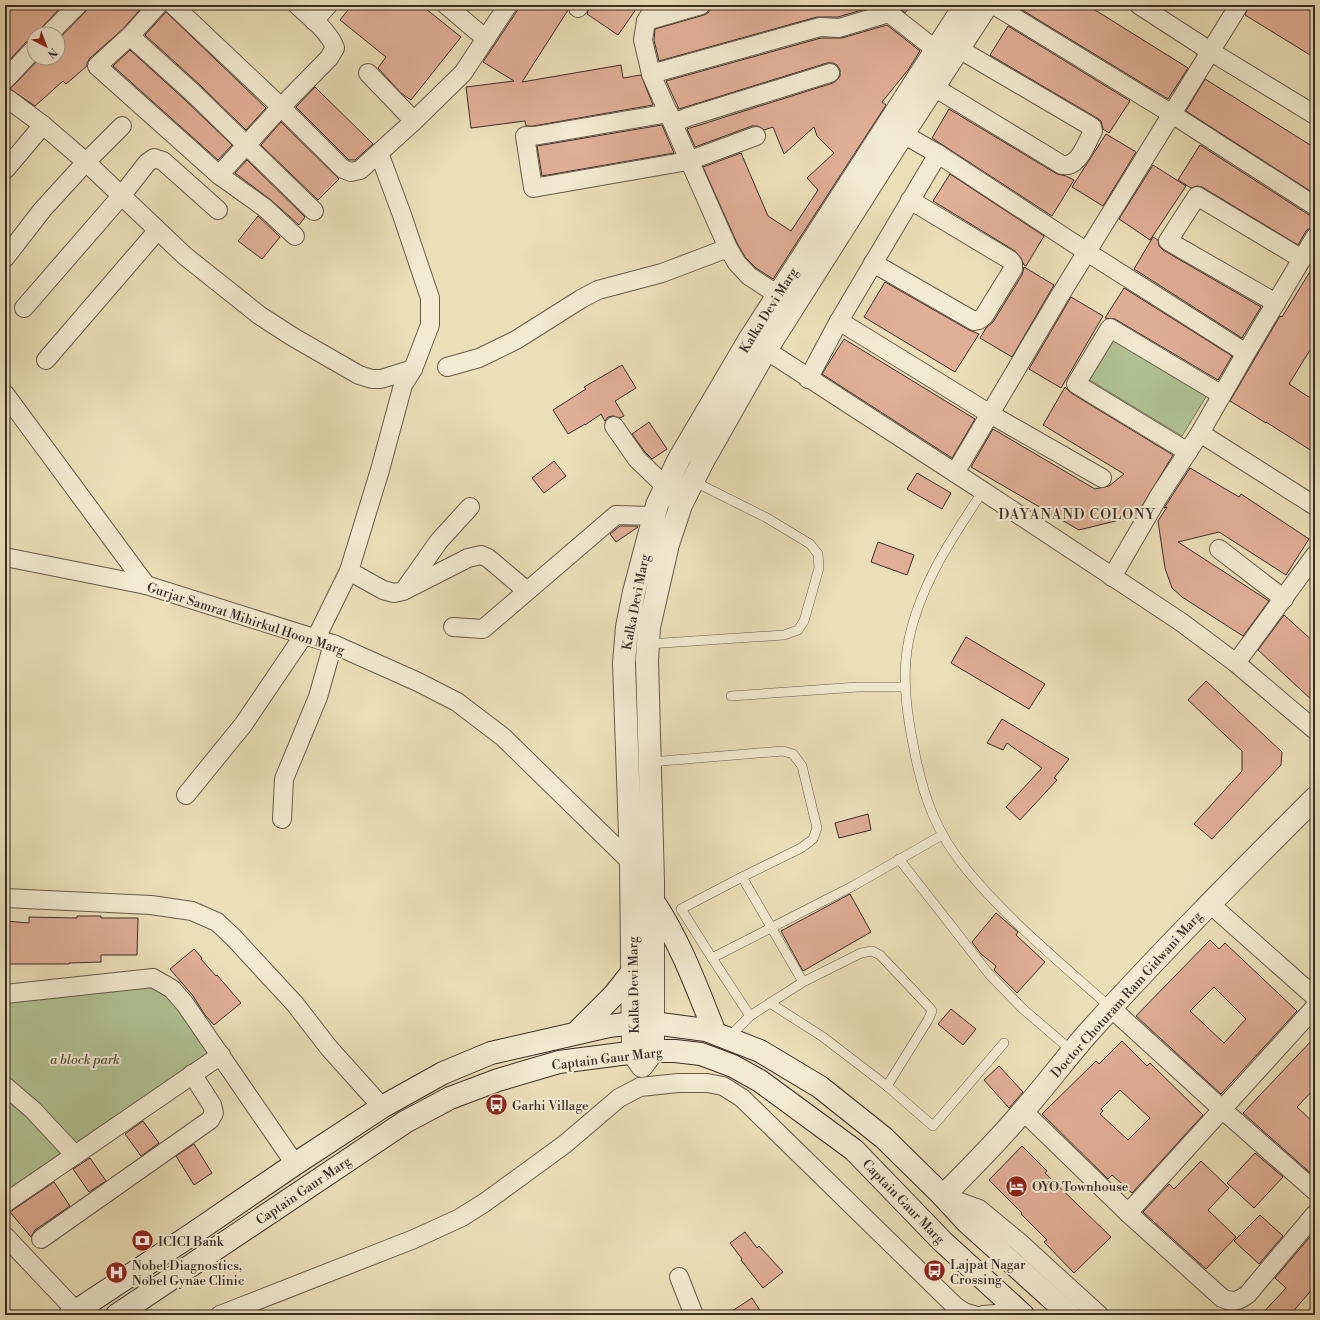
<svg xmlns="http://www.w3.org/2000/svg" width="1320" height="1320" viewBox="0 0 1320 1320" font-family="'Libre Bodoni',serif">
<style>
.green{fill:#b1c394;stroke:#76785e}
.building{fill:#e1ae96;stroke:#3a2d27;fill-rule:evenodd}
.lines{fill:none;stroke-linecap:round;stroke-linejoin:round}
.service-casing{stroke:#665a4b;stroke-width:10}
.minor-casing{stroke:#665a4b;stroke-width:20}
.tertiary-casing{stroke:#665a4b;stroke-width:24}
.secondary-casing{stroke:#3a2d27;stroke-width:24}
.service{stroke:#f2ead1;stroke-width:9}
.minor{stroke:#f2ead1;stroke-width:18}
.tertiary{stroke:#f2ead1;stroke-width:22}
.secondary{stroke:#f2ead1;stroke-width:22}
.labels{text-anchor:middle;stroke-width:4;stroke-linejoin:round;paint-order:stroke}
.street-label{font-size:13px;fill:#3a2d27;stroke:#f2ead1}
.park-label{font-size:13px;font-style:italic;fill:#524b3d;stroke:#f2ead1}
.poi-label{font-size:13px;fill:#3a2d27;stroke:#f2ead1;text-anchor:start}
.neighbourhood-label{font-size:14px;letter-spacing:1px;fill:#3a2d27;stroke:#f2ead1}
</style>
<rect width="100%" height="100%" fill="#ebdfb8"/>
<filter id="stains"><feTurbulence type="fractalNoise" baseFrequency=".005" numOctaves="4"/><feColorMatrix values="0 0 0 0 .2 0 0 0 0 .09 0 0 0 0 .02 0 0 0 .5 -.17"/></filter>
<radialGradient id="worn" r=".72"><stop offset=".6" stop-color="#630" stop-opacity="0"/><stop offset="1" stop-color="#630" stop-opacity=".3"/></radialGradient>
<!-- green -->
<g class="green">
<polygon points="1114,335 1209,392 1182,436 1088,379"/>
<polygon points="153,978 221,1055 5,1203 5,1100 13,1093 5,1086 5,994"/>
</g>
<!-- building -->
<g class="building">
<polygon points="10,5 63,5 42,27 39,34 34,34 34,39 26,42 5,65 5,10"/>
<polygon points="88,5 144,5 123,29 90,58 87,63 87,66 66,84 63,81 35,106 10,89 40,58 58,58 58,40 85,12"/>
<polygon points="352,5 421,5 461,37 411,100 401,93 378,68 386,57 340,20"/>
<polygon points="518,5 568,5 568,10 522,82 621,65 623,78 641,75 653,105 533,126 526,126 525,121 471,128 466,87 514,81 483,62 517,11"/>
<polygon points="590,5 639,5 618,35 587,14"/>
<polygon points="719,5 875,5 875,6 838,17 817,17 659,61 654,40 655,29 704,15 708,13 711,8"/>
<polygon points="897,5 911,5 905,13"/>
<polygon points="1014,5 1087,5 1188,68 1168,99"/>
<polygon points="1249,5 1315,5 1315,58 1245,15"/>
<polygon points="166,12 266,108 246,130 199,84 145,35"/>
<polygon points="887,25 920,51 908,70 882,102 886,105 773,279 756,268 745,257 737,243 703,167 741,153 768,216 791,231 818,190 807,178 834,153 817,136 814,127 784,154 773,127 764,130 758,126 752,126 695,147 687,129 833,83 837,80 840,76 840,70 837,65 833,63 827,63 679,109 666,81 821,38 842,38"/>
<polygon points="1008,26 1130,101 1109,133 1103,129 1101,121 1097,118 990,55"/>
<polygon points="130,50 185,100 232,145 218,160 113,66"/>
<polygon points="1205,79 1315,148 1315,194 1186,111"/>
<polygon points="315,87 373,144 355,160 349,160 296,107"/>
<polygon points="949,109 1057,174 1066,176 1074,180 1052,216 932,138"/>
<polygon points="281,122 339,179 318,200 261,145"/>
<polygon points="662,125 674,153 542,176 537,146"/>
<polygon points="1106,134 1136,152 1103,206 1072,187"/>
<polygon points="1200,145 1309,215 1315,216 1315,227 1310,228 1306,231 1298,245 1202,187 1197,186 1191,188 1178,180"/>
<polygon points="247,160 305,217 299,225 271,200 235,173"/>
<polygon points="1153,165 1186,186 1150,240 1119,219"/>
<polygon points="950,174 1044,236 1026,266 1024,265 1021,258 1015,251 933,201"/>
<polygon points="258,216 280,237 262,259 238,241"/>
<polygon points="1153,237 1158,240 1159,246 1163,250 1261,307 1242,338 1134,269"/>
<polygon points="1315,258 1315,342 1289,384 1315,401 1315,453 1266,422 1266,423 1230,401 1280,316 1282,317 1314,265 1312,263"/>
<polygon points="1024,267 1054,285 1012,357 980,338 986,328 993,322 1022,275"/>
<polygon points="885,282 969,330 979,334 955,372 864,317"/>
<polygon points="1124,288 1232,356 1218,380 1115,319 1105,318"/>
<polygon points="1071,297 1103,316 1061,388 1029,369"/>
<polygon points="844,339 975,419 952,458 822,374"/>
<polygon points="622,365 636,388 615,401 624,416 620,418 613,416 608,417 605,421 601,414 585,425 585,424 568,434 553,410 586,389 584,387"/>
<polygon points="1065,387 1071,393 1173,455 1136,516 1079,530 971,467 993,429 1095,489 1109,486 1124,474 1043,425"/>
<polygon points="649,422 667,449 652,459 645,452 632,434"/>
<polygon points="554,461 566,476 544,493 532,478"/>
<polygon points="1190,468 1239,497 1241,494 1309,539 1286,575 1219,532 1178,542 1269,601 1243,636 1182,597 1172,588 1165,568 1158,521 1167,507 1164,508 1168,502"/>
<polygon points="917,473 951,493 942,509 907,489"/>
<polygon points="620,526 637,526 638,527 616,542 610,534"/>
<polygon points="878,542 914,555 907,575 871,562"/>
<polygon points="1284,615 1315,643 1315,703 1258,650"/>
<polygon points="966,637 1045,684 1029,709 951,663"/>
<polygon points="1206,681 1282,752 1281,765 1212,839 1194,824 1242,771 1242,751 1188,700"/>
<polygon points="1002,719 1069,759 1054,778 1057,780 1020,820 1006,807 1042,768 1007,743 1003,750 987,743"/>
<polygon points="868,814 871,830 839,838 835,823"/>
<polygon points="850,894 871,932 803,971 781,931"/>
<polygon points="996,913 1018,932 1016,935 1045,962 1017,993 994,970 996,966 981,954 972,942"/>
<polygon points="77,916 101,916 101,918 138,918 137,955 101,955 101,962 69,963 69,964 5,964 5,921 29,923 29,917 77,918"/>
<path d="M1210,940L1219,949L1225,943L1297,1011L1221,1094L1136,1016ZM1214,987L1246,1019L1224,1043L1190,1011Z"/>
<polygon points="194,949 202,958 201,959 216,976 217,975 241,1003 214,1025 205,1015 193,996 170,969"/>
<polygon points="951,1009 976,1029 963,1045 938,1024"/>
<polygon points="1315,1037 1315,1088 1297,1107 1315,1124 1315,1177 1243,1113"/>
<path d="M1122,1041L1147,1066L1150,1063L1203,1115L1132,1193L1112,1175L1108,1179L1042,1114L1096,1061L1099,1064ZM1120,1090L1150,1118L1128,1140L1100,1114L1103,1111L1101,1109Z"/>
<polygon points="999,1066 1023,1092 1009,1108 984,1080"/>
<polygon points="143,1121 159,1143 141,1156 125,1134"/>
<polygon points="194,1144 212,1173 194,1185 176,1156"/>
<polygon points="1022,1146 1047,1171 1045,1173 1111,1237 1074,1273 1044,1242 1047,1240 1021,1214 1022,1213 989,1180"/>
<polygon points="1255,1153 1283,1177 1254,1208 1227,1183"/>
<polygon points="90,1158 106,1181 89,1192 73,1169"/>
<polygon points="1201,1161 1229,1188 1208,1210 1236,1237 1206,1269 1143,1212 1169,1184 1174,1189"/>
<polygon points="54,1182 70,1206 35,1230 31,1237 10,1212"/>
<polygon points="1260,1215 1283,1236 1259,1264 1234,1241"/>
<polygon points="1315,1231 1315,1286 1290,1315 1261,1315 1286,1288 1275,1278"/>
<polygon points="745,1232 757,1248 759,1246 783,1272 763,1288 741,1260 742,1259 730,1243"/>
<polygon points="752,1298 763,1315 726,1315"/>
</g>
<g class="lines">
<defs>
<g id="service">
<path d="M983,491C951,539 916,591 907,650C902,684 908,720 915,754C924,799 937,834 967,870C1009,921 1062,964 1111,1008"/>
<polyline points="648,644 784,635 798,630 804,621 819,568 818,554 810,544 767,518 693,481"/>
<polyline points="731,696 858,687 905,687"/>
<polyline points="650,762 783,751 793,754 802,766 817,828 813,839 801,848 742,877 681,909 712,958 853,886 942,835"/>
<polyline points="899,859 989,974 1023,1009 1072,1051"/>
<polyline points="742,877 803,982 861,953 872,951 880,955 930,1008 932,1011 928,1020 887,1086 823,1037 770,1003 803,982"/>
<polyline points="712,958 750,1016"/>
<polyline points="728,1038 750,1016 770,1003"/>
<polyline points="887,1086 933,1126 1004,1043"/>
</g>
<g id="minor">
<polyline points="158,5 130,36 97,66 219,175 265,208 295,236"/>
<polyline points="173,5 281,107 343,169 351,172 360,170 414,121 463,73 508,5"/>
<polyline points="446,5 486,39"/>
<polyline points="656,5 646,21 643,40 651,74 728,248 737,263 749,276 778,295"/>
<polyline points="885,5 889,13 936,50"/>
<polyline points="994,5 1172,114 1315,206"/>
<polyline points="1139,5 1210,51 1315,115"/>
<polyline points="578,8 580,5"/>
<polyline points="314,21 328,5"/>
<polyline points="646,21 701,5"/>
<polyline points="49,34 78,5"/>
<polyline points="130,36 192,92 314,211"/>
<polyline points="368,73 414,121"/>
<polyline points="651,74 820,27 839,28 889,13"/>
<polyline points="5,80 34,49"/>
<path d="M934,87L1062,165C1078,168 1085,146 1091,135L1093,131L1092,127L959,49"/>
<polyline points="8,99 43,125 86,162 185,256 259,315 293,337 359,375 372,379 381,379 413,369"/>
<polyline points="669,113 534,136 525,136 533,188 688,161 756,136"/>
<polyline points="673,123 688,117 830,73"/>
<polyline points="903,134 938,154 1087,252 1246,353"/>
<polyline points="5,170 43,125"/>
<path d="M219,175L281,107L329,58L335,48C329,31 310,17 297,5"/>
<polyline points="5,258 43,209 86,162 122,126"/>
<polyline points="873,263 974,321 979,320 984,316 1013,269 1013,264 1010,260 910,200"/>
<polyline points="1276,303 1168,241 1197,196 1302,259"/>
<polyline points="24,308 122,195 147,163 154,158 163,161 218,210"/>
<polyline points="839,321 990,414 1102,478"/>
<polyline points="755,343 983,491 1181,622 1236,663 1315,730"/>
<polyline points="46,360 157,231"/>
<polyline points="447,367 479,358 516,340 581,299 598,290 662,273 728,248"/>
<polyline points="808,379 839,321 938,154"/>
<polyline points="5,394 146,585"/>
<polyline points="614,426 637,459 666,487"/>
<polyline points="1200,433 1315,506"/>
<polyline points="1188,452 1076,384 1110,328 1222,395"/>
<polyline points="955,473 1059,297 1239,5"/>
<polyline points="1219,549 1284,599"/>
<polyline points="5,557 146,585 333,644 418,682 457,702 503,737 636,867"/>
<polyline points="349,571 383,590 394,593 403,591 468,558 481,555 488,558 527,591"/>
<polyline points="1112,577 1159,496 1200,433 1246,353 1315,237"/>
<polyline points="405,589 439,541 470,507"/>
<polyline points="453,627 483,629 616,515 654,516"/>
<polyline points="316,638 349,571 380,470 403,385 413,369 430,325 430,298 402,215 379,153"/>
<polyline points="1236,663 1315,555"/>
<polyline points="186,795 243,725 304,635"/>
<polyline points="282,819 284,779 318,697 333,644"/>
<polyline points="5,898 151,905 192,911 217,922 233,937 295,1004 329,1048 382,1107"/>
<polyline points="1209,903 1315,997"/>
<polyline points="5,994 153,978 172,989 185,1004 295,1164"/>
<polyline points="1111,1008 1223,1110 1315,1191"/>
<polyline points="5,1086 33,1110 75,1155"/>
<path d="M1023,1111L1128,1213L1222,1298C1233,1303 1239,1301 1248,1294L1315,1214"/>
<polyline points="943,1196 979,1209 1019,1242 1099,1315"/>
<polyline points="5,1203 221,1055"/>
<polyline points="1128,1213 1315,1007"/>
<polyline points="5,1236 76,1311"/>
<polyline points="41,1239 210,1120 214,1113 212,1105 192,1074"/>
<polyline points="679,1277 694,1315"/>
<polyline points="220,1315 414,1239 460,1218 484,1203 565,1144 619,1098 640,1087 678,1083 707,1083 723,1086 742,1098 955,1306 964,1312 974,1315"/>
<polyline points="983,1315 1020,1312"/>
</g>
<g id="tertiary">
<polyline points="965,5 749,340 679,459 657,505 634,592 627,627 624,663 631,863 633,1053 642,1066 653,1051 653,882 647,660 649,627 668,544 681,505 703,461 766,350 903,134 987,5"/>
<path d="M943,1196C971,1168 999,1140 1024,1110C1046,1085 1066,1058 1088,1033C1161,952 1238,875 1315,798"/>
</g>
<g id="secondary">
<path d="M653,901C680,941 697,988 715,1033"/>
<polyline points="576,1033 614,995 633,971"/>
<polyline points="70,1315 191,1235 295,1164 382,1107 443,1073 491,1053 609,1026 633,1023 653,1023 706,1030 760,1051 820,1087 884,1138 943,1196 967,1222 1070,1315"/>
<polyline points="117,1315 405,1122 450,1098 498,1080 559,1062 644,1051 675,1051 701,1054 733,1066 760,1081 854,1150 942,1241 1023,1315"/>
</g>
</defs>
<!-- service casing -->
<use href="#service" class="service-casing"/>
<!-- minor casing -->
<use href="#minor" class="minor-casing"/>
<!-- tertiary casing -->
<use href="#tertiary" class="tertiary-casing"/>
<!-- secondary casing -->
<use href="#secondary" class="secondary-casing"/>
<!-- service -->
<use href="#service" class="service"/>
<!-- minor -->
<use href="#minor" class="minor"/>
<!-- tertiary -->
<use href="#tertiary" class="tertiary"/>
<!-- secondary -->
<use href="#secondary" class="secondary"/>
</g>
<!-- icons -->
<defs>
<symbol id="bus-disc" viewBox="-11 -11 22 22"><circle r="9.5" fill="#8f2418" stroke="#f2ead1"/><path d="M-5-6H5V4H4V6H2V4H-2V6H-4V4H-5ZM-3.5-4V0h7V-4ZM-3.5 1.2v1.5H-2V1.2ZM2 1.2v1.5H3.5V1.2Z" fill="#fff"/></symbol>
<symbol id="hotel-disc" viewBox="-11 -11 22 22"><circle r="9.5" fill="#8f2418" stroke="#f2ead1"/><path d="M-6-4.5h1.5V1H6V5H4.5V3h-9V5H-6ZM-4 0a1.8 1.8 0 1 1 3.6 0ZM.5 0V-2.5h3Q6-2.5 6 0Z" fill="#fff"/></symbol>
<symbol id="bank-disc" viewBox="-11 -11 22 22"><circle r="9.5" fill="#8f2418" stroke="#f2ead1"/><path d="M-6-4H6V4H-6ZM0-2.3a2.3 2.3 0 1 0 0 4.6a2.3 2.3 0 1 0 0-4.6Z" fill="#fff"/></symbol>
<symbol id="hospital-disc" viewBox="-11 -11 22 22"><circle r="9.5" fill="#8f2418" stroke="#f2ead1"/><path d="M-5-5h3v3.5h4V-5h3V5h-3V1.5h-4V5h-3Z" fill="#fff"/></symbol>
</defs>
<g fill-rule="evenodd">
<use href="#bus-disc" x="484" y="1092" width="25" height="25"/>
<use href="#hotel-disc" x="1004" y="1174" width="25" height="25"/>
<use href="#bank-disc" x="130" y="1228" width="25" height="25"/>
<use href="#bus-disc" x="922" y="1258" width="25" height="25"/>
<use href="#hospital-disc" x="104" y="1260" width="25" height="25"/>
</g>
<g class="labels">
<!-- street labels -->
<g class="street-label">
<text transform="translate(768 310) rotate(-58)" y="5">Kalka Devi Marg</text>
<text transform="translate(635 602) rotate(-79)" y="5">Kalka Devi Marg</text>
<text transform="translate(246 618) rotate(18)" y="5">Gurjar Samrat Mihirkul Hoon Marg</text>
<text transform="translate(633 985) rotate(-91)" y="5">Kalka Devi Marg</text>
<text transform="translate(1126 994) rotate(-48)" y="5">Doctor Choturam Ram Gidwani Marg</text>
<text transform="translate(607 1058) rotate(-7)" y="5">Captain Gaur Marg</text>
<text transform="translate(303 1190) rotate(-34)" y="5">Captain Gaur Marg</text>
<text transform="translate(904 1201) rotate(46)" y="5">Captain Gaur Marg</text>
</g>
<!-- park labels -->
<g class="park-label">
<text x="85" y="1064">a block park</text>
</g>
<!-- poi labels -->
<g class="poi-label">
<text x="512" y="1110">Garhi Village</text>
<text x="1032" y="1191">OYO Townhouse</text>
<text x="158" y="1246">ICICI Bank</text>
<text x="950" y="1269">Lajpat Nagar<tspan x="950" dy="15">Crossing</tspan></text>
<text x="132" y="1270">Nobel Diagnostics,<tspan x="132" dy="15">Nobel Gynae Clinic</tspan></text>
</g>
<!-- neighbourhood labels -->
<g class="neighbourhood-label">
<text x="1077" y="519">DAYANAND COLONY</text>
</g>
</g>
<!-- margin -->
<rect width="1320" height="1320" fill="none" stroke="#ebdfb8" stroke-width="20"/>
<rect x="6" y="6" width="1308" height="1308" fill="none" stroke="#3a2d27" stroke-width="2"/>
<rect x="10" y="10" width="1300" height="1300" fill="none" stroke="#3a2d27"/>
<!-- north arrow -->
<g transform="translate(46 46) rotate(138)"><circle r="19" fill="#f2ead1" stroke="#a89e8d"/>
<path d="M0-3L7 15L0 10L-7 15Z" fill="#8f2418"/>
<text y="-6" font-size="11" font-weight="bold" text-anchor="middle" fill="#3a2d27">N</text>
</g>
<rect width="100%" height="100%" filter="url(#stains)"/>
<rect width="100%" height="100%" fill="url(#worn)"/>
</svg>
